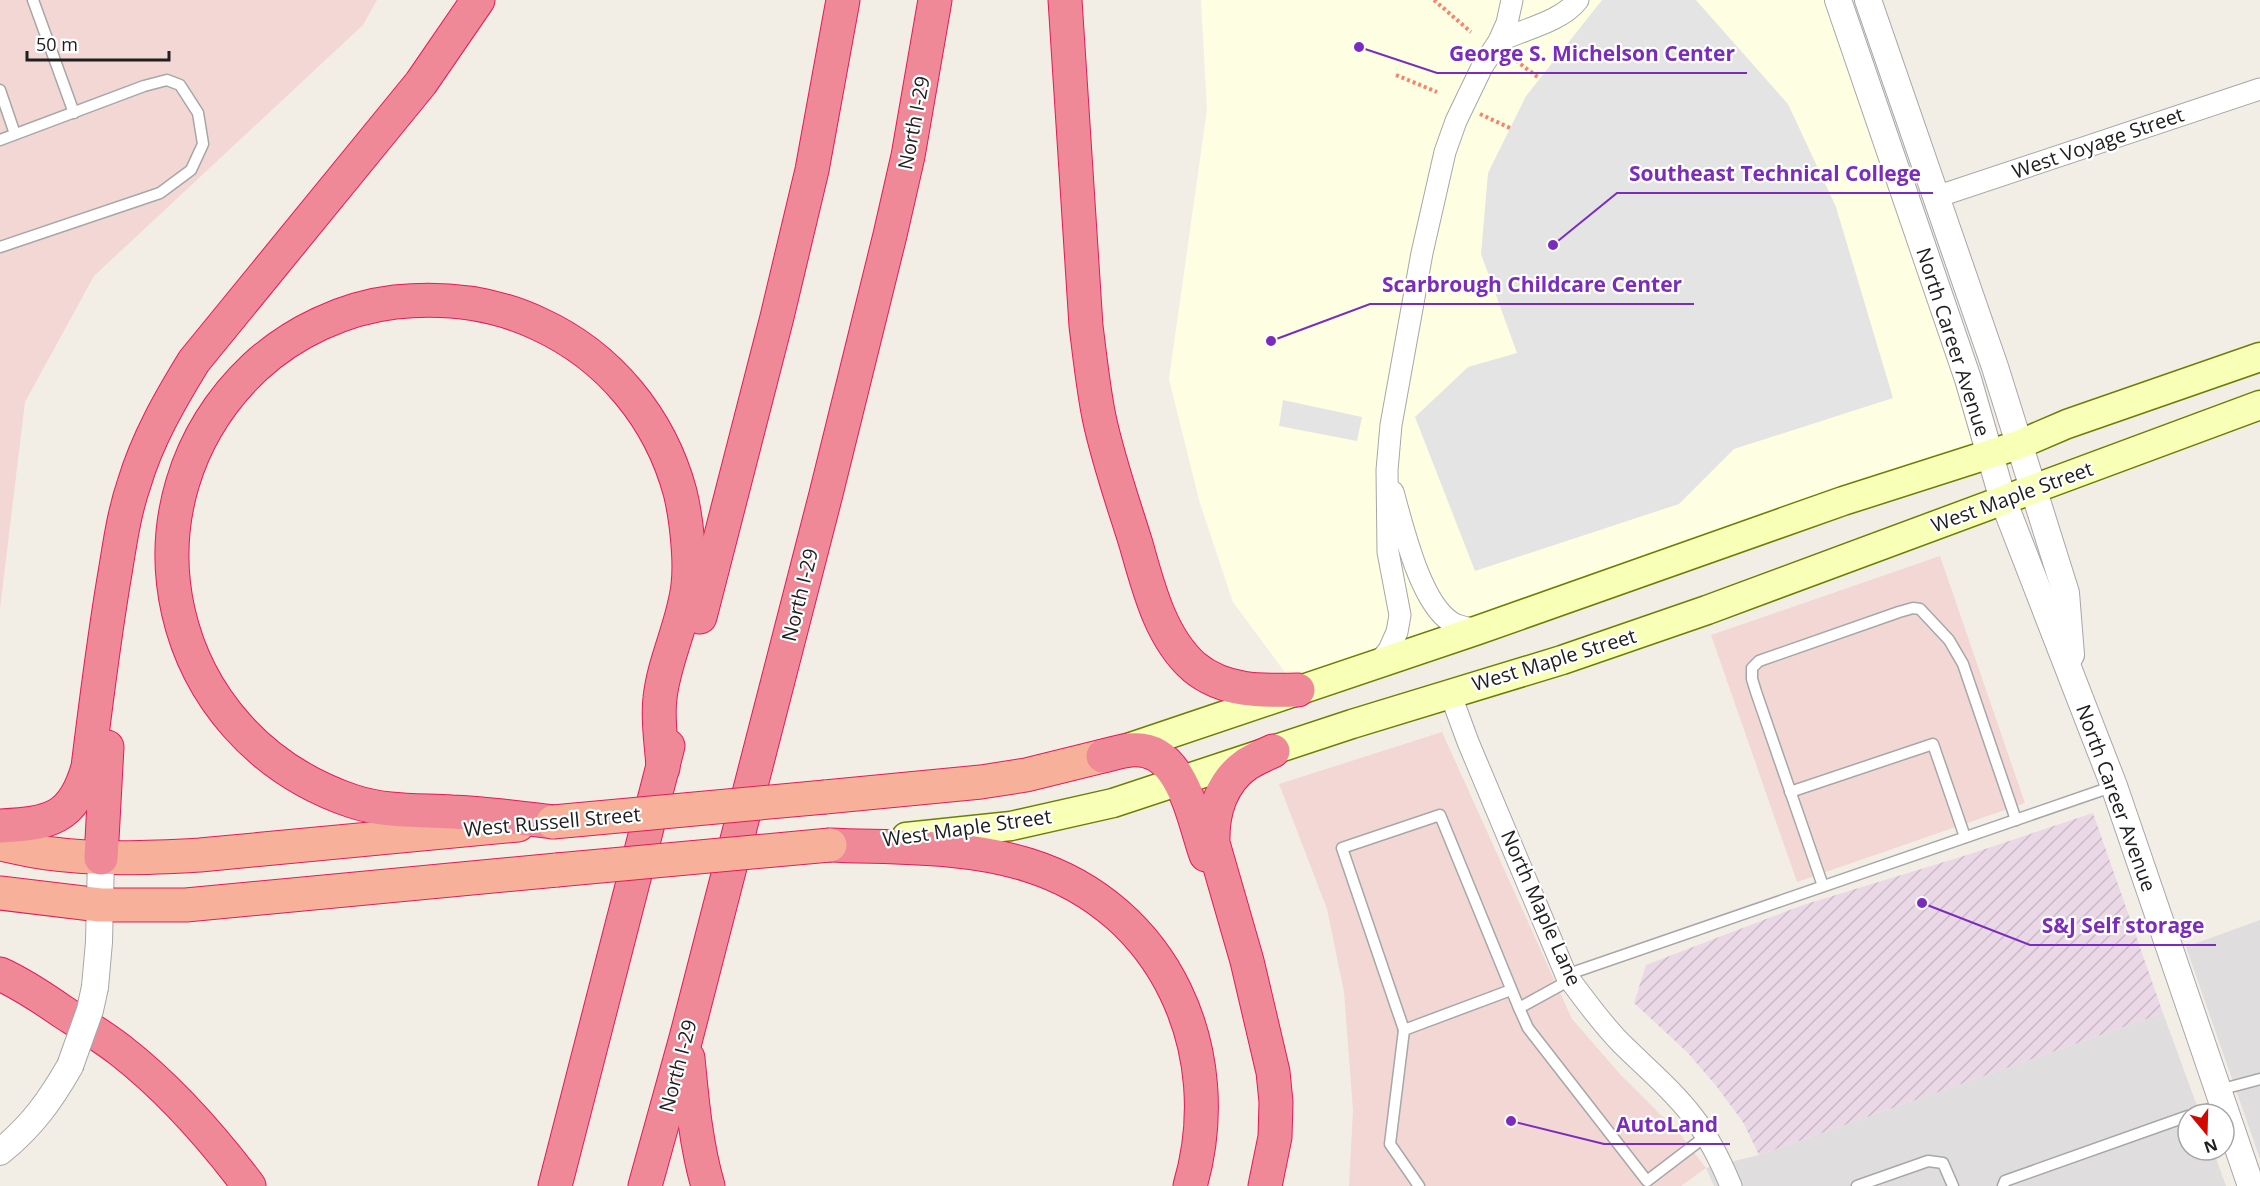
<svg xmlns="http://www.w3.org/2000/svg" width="2260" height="1186" viewBox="0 0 2260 1186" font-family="'Open Sans',sans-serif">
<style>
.residential{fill:#dfdddd}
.commercial{fill:#f3d7d4}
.industrial{fill:url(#industrial-furrows)}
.education{fill:#feffe2}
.parking{fill:#e4e4e4}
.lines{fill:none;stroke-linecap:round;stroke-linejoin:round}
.service-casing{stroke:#a7a7a7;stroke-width:13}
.minor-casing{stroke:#a7a7a7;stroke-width:23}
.tertiary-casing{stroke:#a7a7a7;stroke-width:28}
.secondary-casing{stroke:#6c7f00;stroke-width:31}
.trunk-casing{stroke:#ea1857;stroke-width:35}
.motorway-casing{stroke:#ea1857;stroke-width:35}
.path{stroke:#ff806a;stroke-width:4;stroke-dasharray:3 3;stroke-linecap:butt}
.service{stroke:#fff;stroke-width:10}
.minor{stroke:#fff;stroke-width:21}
.tertiary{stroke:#fff;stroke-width:26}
.secondary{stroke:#f8ffb7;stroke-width:28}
.trunk{stroke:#f7b09a;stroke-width:33}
.motorway{stroke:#ef8897;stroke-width:33}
.tertiary-bridge-casing{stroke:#a7a7a7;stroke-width:28;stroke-linecap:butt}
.trunk-bridge-casing{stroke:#ea1857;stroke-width:35;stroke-linecap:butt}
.tertiary-bridge{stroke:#fff;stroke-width:26}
.trunk-bridge{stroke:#f7b09a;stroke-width:33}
.labels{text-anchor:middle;stroke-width:4.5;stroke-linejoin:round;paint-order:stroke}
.street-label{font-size:20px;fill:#202020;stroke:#fff}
.leader{fill:none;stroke:#7b2cbf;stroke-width:2}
.callout-dot{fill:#7b2cbf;stroke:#fff;stroke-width:2}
.callout-label{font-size:21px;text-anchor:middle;font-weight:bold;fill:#7b2cbf;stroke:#fff;stroke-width:4.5;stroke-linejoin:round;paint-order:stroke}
</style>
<defs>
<pattern id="industrial-furrows" width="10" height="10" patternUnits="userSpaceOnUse" patternTransform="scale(1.5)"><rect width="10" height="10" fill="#ebd8e7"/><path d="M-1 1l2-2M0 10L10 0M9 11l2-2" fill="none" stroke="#c9b9c6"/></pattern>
</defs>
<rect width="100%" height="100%" fill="#f2eee6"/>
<!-- residential -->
<g class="residential">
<polygon points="2260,920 2260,1159 2186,947"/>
<polygon points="2163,1013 2200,1114 2188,1114 2188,1150 2213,1150 2226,1186 1714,1186 1706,1168 1759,1155"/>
</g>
<!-- commercial -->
<g class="commercial">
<polygon points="0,0 377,0 363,25 94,276 25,402 0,609"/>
<polygon points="1940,556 2025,803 1797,882 1711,635"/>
<polygon points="1442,732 1572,1019 1620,1074 1680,1134 1706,1168 1681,1186 1349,1186 1353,1110 1344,992 1327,909 1279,784"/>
</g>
<!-- industrial -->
<polygon class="industrial" points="2093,813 2163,1013 1759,1155 1743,1122 1717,1087 1688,1053 1634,1003 1646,965 1803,905 1967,855"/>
<!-- education -->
<polygon class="education" points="1201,0 1835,0 1989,453 1298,690 1233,602 1199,500 1169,379 1207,110"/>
<!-- parking -->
<g class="parking">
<polygon points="1602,0 1696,0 1788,104 1836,207 1893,398 1734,449 1679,504 1475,571 1415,417 1468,367 1517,353 1481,254 1488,173 1526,96"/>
<polygon points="1283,400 1362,417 1357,441 1279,426"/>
</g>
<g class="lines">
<defs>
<g id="service">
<polyline points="33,0 74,113"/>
<polyline points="0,90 15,134"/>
<polyline points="0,140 144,86 167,80 180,85 198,113 203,144 191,170 160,193 0,247"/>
<polyline points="1790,792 1933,744 1965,837"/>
<polyline points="1823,886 1756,692 1752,679 1752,668 1759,661 1899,612 1913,608 1920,609 1949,640 1963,664 2016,820"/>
<polyline points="1566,975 2114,786"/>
<polyline points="1570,980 1519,1008 1528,1028 1647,1181 1706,1136"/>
<polyline points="1404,1030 1511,990"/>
<polyline points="2219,1090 2260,1079"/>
<polyline points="2195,1114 2223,1104"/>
<polyline points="1419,1186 1390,1144 1404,1030 1342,848 1440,815 1519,1008"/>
<polyline points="1857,1186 1928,1161 1943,1163 1953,1186"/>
<polyline points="2003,1186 2005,1181 2188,1116"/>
</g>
<g id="minor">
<path d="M1499,41C1524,29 1561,22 1578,0"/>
<polyline points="1936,197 2260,89"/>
<path d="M1393,492C1403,527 1420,602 1451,622C1458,627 1470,628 1478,630"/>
<polyline points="1377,664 1389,650 1397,632 1400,615 1388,552 1387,470 1391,425 1422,253 1445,152 1456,121 1482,67 1499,41 1507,23 1512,0"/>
<path d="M1450,693L1468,742L1566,975C1584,998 1600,1022 1621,1043C1646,1068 1673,1090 1694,1118C1710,1139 1721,1162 1731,1186"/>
</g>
<g id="tertiary">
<polyline points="1838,0 1968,379 2003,500 2114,786 2251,1186"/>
<polyline points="1868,0 1995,367 2066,593 2071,655"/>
<polyline points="95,987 99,942 101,858"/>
<path d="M0,1152C32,1126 50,1101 70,1066"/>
</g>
<g id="secondary">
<polyline points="1122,750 1478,630 1843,501 2018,445 2067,424 2260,357"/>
<polyline points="906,837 1011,826 1113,803 1352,724 1562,660 1707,610 2260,405"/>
</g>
<g id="trunk">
<polyline points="825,797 981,782 1026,775 1103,756"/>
<path d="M0,844C15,847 31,851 46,853C97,860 149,858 200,855L518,825"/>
<polyline points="0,893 100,905 186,905 557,870"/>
</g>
<g id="motorway">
<path d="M1065,0L1086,326C1090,357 1093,387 1099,417C1108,460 1123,502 1136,544C1148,586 1160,637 1194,667C1224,692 1262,691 1298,690"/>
<polyline points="700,617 777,317 812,170 843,0"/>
<path d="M1103,756C1112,754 1121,751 1130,750C1182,744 1193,819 1206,855"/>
<path d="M553,822C519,818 485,813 452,812C417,810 385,812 352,801C163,737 110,504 255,367C293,332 344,308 395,302C445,297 493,302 539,324C609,356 660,418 680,492C686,516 691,559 688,585C684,623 664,660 660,698C657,721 662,746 663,768"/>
<path d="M0,826C50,823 73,820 88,767C96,702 104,637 115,573C120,543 124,513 134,484C147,440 170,400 194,361L421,83L478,0"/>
<path d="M830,845C895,848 965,845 1028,865C1166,908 1229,1052 1190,1186"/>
<polyline points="101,858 107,747"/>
<path d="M0,974C22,984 43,998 63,1012C82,1024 102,1036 120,1050C169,1088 212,1137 249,1186"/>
<path d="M688,1058C692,1100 696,1145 708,1186"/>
<polyline points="555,1186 668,746"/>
<polyline points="645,1186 686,1038 826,494 890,235 908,156 935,0"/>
<path d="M1265,1186L1275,1137L1276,1102L1273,1072L1247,961L1213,843C1212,813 1221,782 1247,764C1255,759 1264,755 1273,751"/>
</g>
</defs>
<!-- service casing -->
<use href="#service" class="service-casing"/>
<!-- minor casing -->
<use href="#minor" class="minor-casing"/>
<!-- tertiary casing -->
<use href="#tertiary" class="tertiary-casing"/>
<!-- secondary casing -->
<use href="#secondary" class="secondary-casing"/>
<!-- trunk casing -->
<use href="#trunk" class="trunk-casing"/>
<!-- motorway casing -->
<use href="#motorway" class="motorway-casing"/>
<!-- path -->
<g class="path">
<polyline points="1434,0 1471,32"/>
<polyline points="1511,57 1539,78"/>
<polyline points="1396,75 1437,92"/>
<polyline points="1480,114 1510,128"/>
</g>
<!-- service -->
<use href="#service" class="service"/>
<!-- minor -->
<use href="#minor" class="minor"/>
<!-- tertiary -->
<use href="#tertiary" class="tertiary"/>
<!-- secondary -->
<use href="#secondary" class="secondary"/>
<!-- trunk -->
<use href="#trunk" class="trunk"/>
<!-- motorway -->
<use href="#motorway" class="motorway"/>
<defs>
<polyline id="tertiary-bridge" points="70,1066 90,1010 95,987"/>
<g id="trunk-bridge">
<polyline points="553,822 825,797"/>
<polyline points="557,870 830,845"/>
</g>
</defs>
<!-- tertiary-bridge casing -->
<use href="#tertiary-bridge" class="tertiary-bridge-casing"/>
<!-- trunk-bridge casing -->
<use href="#trunk-bridge" class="trunk-bridge-casing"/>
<!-- tertiary-bridge -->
<use href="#tertiary-bridge" class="tertiary-bridge"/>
<!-- trunk-bridge -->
<use href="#trunk-bridge" class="trunk-bridge"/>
</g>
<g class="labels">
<!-- street labels -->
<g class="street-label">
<text transform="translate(914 123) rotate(-79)" y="7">North I-29</text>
<text transform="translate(2098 143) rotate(-19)" y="7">West Voyage Street</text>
<text transform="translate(1953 342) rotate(72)" y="7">North Career Avenue</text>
<text transform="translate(2012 497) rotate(-20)" y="7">West Maple Street</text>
<text transform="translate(800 595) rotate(-76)" y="7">North I-29</text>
<text transform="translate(1554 660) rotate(-17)" y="7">West Maple Street</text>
<text transform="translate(2116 798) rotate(70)" y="7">North Career Avenue</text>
<text transform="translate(552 822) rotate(-5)" y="7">West Russell Street</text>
<text transform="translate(967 828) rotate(-8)" y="7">West Maple Street</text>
<text transform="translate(1541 908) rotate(66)" y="7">North Maple Lane</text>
<text transform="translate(678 1066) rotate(-75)" y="7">North I-29</text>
</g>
</g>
<!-- callouts -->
<path class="leader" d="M1359 47L1437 73H1747M1553 245L1617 193H1933M1271 341L1370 304H1694M1922 903L2030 945H2216M1511 1121L1604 1144H1730"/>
<g class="callout-dot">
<circle cx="1359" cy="47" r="6"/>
<circle cx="1553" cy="245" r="6"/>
<circle cx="1271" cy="341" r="6"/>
<circle cx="1922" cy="903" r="6"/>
<circle cx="1511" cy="1121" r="6"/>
</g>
<g class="callout-label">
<text x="1592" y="61">George S. Michelson Center</text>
<text x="1775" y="181">Southeast Technical College</text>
<text x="1532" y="292">Scarbrough Childcare Center</text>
<text x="2123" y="933">S&amp;J Self storage</text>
<text x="1667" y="1132">AutoLand</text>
</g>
<!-- north arrow -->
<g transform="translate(2206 1132) rotate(161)"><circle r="28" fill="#ffffff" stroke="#a6a6a6" stroke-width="1.5"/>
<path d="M0-4.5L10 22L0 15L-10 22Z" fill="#d10900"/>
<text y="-9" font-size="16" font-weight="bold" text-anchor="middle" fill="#202020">N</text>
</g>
<!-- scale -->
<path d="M27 51v9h142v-9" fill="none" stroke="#202020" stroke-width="3"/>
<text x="36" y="51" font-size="18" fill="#202020" stroke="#ffffff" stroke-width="4.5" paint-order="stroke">50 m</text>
</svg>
